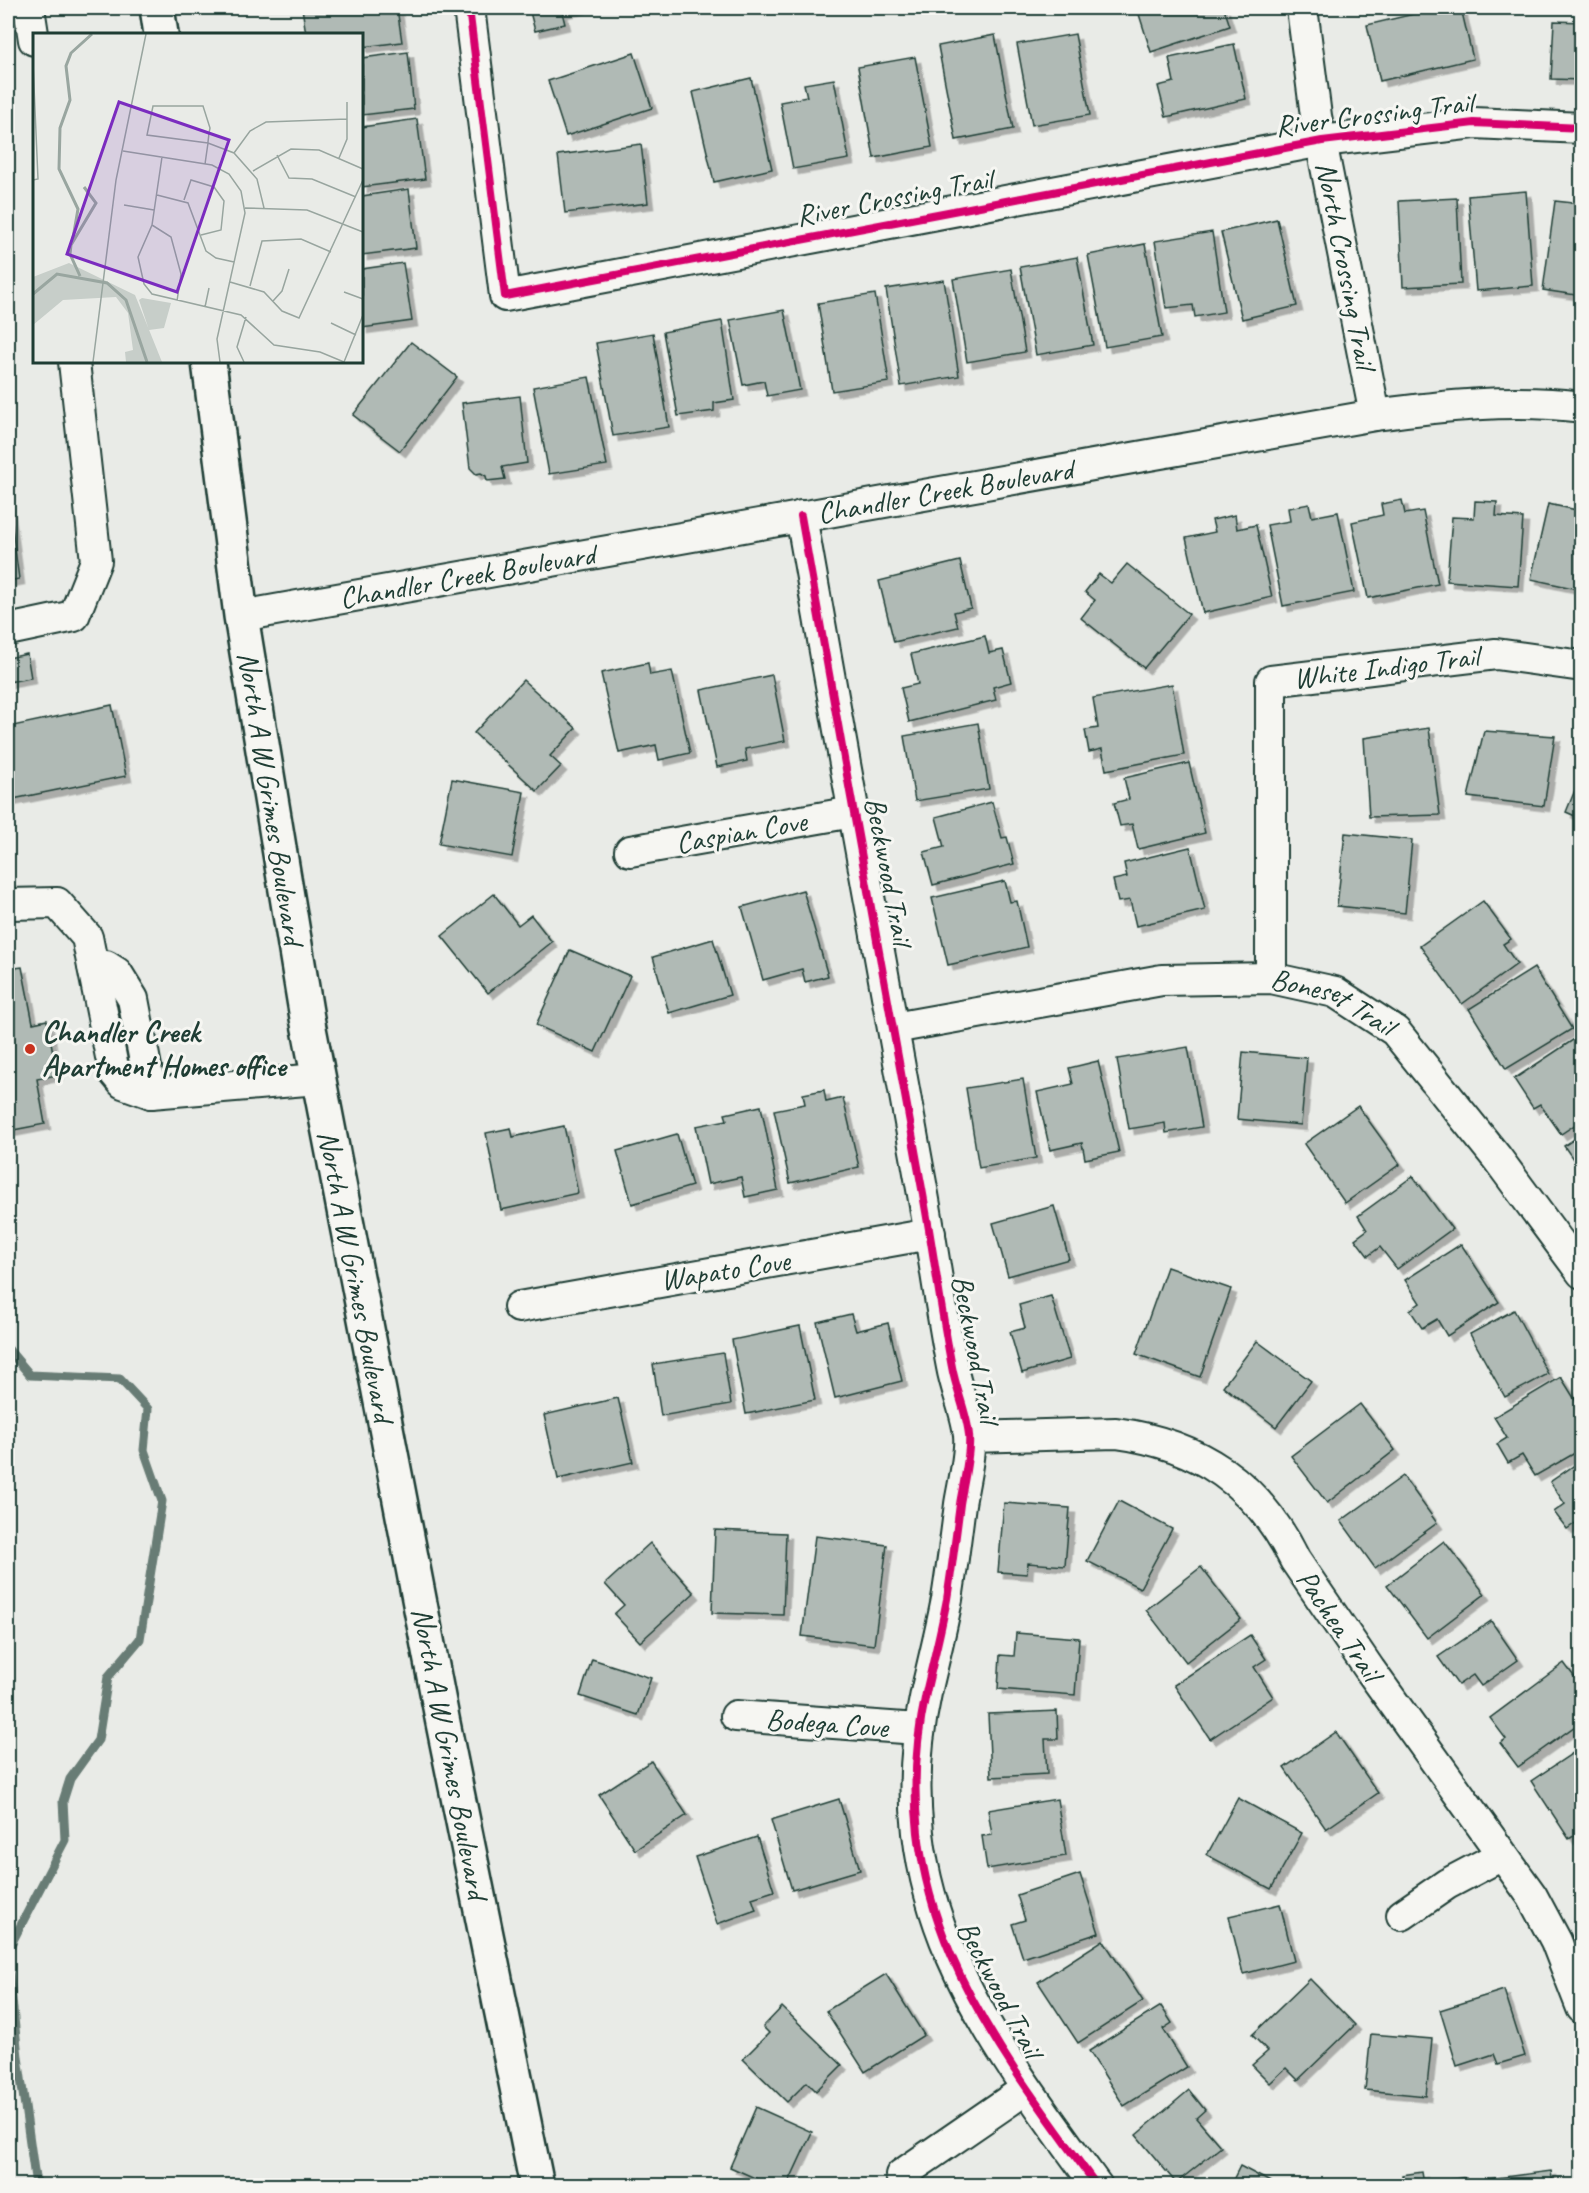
<svg xmlns="http://www.w3.org/2000/svg" width="1589" height="2193" viewBox="0 0 1589 2193" font-family="Caveat,sans-serif">
<style>
.lines{fill:none;stroke-linecap:round;stroke-linejoin:round}
.stream{stroke:#687c75;stroke-width:9}
.building{fill:#b0bab5;stroke:#1f3d34;stroke-width:1.5;filter:url(#shadow)}
.minor-casing{stroke:#1f3d34;stroke-width:34}
.major-casing{stroke:#1f3d34;stroke-width:38}
.minor{stroke:#f6f6f2;stroke-width:30}
.major{stroke:#f6f6f2;stroke-width:33}
.cycleway-casing{stroke:#f6f6f2;stroke-width:11}
.cycleway{stroke:#d6006c;stroke-width:8}
.poi-dot{fill:#c8321e;stroke:#f6f6f2;stroke-width:2}
.labels{text-anchor:middle;stroke-width:6;stroke-linejoin:round;paint-order:stroke}
.street-label{font-size:30px;fill:#1f3d34;stroke:#f6f6f2}
.poi-label{font-size:30px;font-weight:bold;fill:#1f3d34;stroke:#f6f6f2;text-anchor:start}
.inset-river{fill:none;stroke:#99a6a0;stroke-width:3}
.inset-road{fill:none;stroke:#98a59f;stroke-width:1.5}
.view{fill:#7b2cbf;fill-opacity:0.15;stroke:#7b2cbf;stroke-width:3}
.inset-edge{fill:none;stroke:#1f3d34;stroke-width:3}
</style>
<defs>
<filter id="shadow"><feDropShadow dx="5.5" dy="5.5" stdDeviation="0" flood-color="#0004"/></filter>
</defs>
<rect width="100%" height="100%" fill="#e9ebe7"/>
<filter id="ink" filterUnits="userSpaceOnUse"><feTurbulence type="fractalNoise" baseFrequency=".0167" numOctaves="2"/><feDisplacementMap in="SourceGraphic" scale="12" xChannelSelector="R" yChannelSelector="G"/><feConvolveMatrix kernelMatrix="1 2 1 2 8 2 1 2 1" color-interpolation-filters="sRGB"/></filter>
<g filter="url(#ink)">
<g class="lines">
<!-- stream -->
<g class="stream">
<polyline points="8,1349 30,1375 120,1379 148,1409 144,1450 162,1501 140,1639 108,1677 98,1740 70,1779 63,1801 65,1840 8,1950"/>
<polyline points="8,1961 18,2057 35,2178 40,2186"/>
</g>
</g>
<!-- building -->
<g class="building">
<polygon points="302,8 397,8 402,42 362,47 362,34 306,34"/>
<polygon points="529,8 581,8 562,12 565,24 535,31"/>
<polygon points="1137,8 1224,8 1230,26 1151,52"/>
<polygon points="1439,8 1461,8 1473,59 1380,81 1367,25"/>
<polygon points="1554,21 1582,22 1582,80 1551,79"/>
<polygon points="1075,34 1090,115 1032,125 1017,44"/>
<polygon points="995,35 1013,129 956,140 938,46"/>
<polygon points="1234,44 1246,99 1166,117 1158,86 1174,82 1169,58"/>
<polygon points="408,52 414,109 362,115 362,58"/>
<polygon points="634,53 652,108 566,136 548,81"/>
<polygon points="915,57 932,147 874,158 858,67"/>
<polygon points="751,78 772,169 714,182 693,92"/>
<polygon points="834,79 849,159 793,169 780,102 807,97 804,84"/>
<polygon points="417,119 425,179 362,187 362,127"/>
<polygon points="641,144 648,203 565,213 558,155"/>
<polygon points="409,189 416,248 362,255 362,196"/>
<polygon points="1526,191 1533,286 1476,291 1468,196"/>
<polygon points="1457,198 1461,284 1403,287 1399,201"/>
<polygon points="1555,201 1582,204 1582,296 1543,290"/>
<polygon points="1277,219 1297,306 1242,319 1221,232"/>
<polygon points="1212,232 1224,312 1195,317 1193,305 1166,308 1155,241"/>
<polygon points="1145,244 1162,337 1105,347 1088,255"/>
<polygon points="1077,257 1093,345 1036,355 1020,267"/>
<polygon points="403,263 412,321 362,328 362,269"/>
<polygon points="1011,269 1025,352 967,362 953,279"/>
<polygon points="944,280 959,376 901,386 886,289"/>
<polygon points="875,294 889,382 832,391 818,303"/>
<polygon points="784,310 800,390 767,396 764,381 743,385 730,320"/>
<polygon points="722,321 734,400 714,403 714,411 678,416 663,332"/>
<polygon points="653,333 669,427 613,436 596,343"/>
<polygon points="411,342 457,377 400,451 353,415"/>
<polygon points="589,377 607,465 549,474 533,387"/>
<polygon points="520,396 527,463 502,467 505,479 487,481 486,476 481,473 476,474 470,468 462,403"/>
<polygon points="8,498 19,579 8,581"/>
<polygon points="1580,498 1582,590 1531,579 1548,504 1577,510"/>
<polygon points="1402,500 1405,514 1423,511 1438,584 1368,598 1352,522 1383,515 1381,504"/>
<polygon points="1475,501 1497,502 1496,516 1523,518 1518,586 1447,581 1452,517 1474,518"/>
<polygon points="1309,504 1312,517 1338,512 1354,592 1283,606 1267,525 1290,521 1288,508"/>
<polygon points="1235,515 1237,529 1256,525 1272,597 1203,613 1186,538 1215,532 1212,520"/>
<polygon points="960,561 971,608 954,612 958,627 894,642 879,581"/>
<polygon points="1127,564 1189,614 1144,668 1081,618 1095,600 1085,592 1099,574 1111,583"/>
<polygon points="985,636 989,653 1003,650 1011,682 993,687 996,700 909,722 901,688 918,684 911,654"/>
<polygon points="27,654 31,678 8,682 8,658"/>
<polygon points="648,663 650,675 672,671 690,753 659,760 656,745 619,753 601,673"/>
<polygon points="772,675 785,741 745,749 747,761 717,767 701,690"/>
<polygon points="523,680 576,728 550,756 561,766 537,791 474,733"/>
<polygon points="1172,684 1184,755 1106,770 1102,749 1089,752 1085,730 1098,728 1093,698"/>
<polygon points="112,705 126,776 8,800 8,727"/>
<polygon points="978,723 989,789 915,801 904,736"/>
<polygon points="1429,728 1440,815 1369,817 1364,738"/>
<polygon points="1484,731 1555,736 1544,806 1468,797"/>
<polygon points="1189,763 1205,833 1138,849 1132,824 1120,826 1114,803 1129,799 1124,778"/>
<polygon points="1582,773 1582,819 1566,812"/>
<polygon points="452,779 524,792 512,857 439,844"/>
<polygon points="992,802 1002,838 1007,837 1014,864 933,885 924,852 944,847 936,817"/>
<polygon points="1345,833 1412,840 1405,913 1337,906"/>
<polygon points="1190,847 1205,910 1136,926 1130,900 1118,902 1113,880 1127,877 1124,863"/>
<polygon points="1005,881 1010,902 1017,901 1027,947 948,965 932,898"/>
<polygon points="803,890 828,976 805,982 802,969 763,980 742,907"/>
<polygon points="494,894 518,925 531,915 552,942 488,993 442,936"/>
<polygon points="1483,901 1511,939 1503,944 1517,964 1462,1004 1420,946"/>
<polygon points="713,939 730,995 669,1013 653,957"/>
<polygon points="570,950 630,976 595,1052 536,1025"/>
<polygon points="22,967 33,1023 47,1020 57,1075 37,1079 45,1124 8,1131 8,969"/>
<polygon points="1534,968 1572,1029 1506,1069 1469,1009"/>
<polygon points="1582,1034 1582,1120 1561,1134 1540,1104 1533,1108 1514,1079"/>
<polygon points="1188,1047 1202,1127 1166,1133 1165,1123 1129,1129 1117,1059"/>
<polygon points="1243,1052 1307,1058 1301,1125 1237,1119"/>
<polygon points="1098,1061 1119,1152 1085,1159 1082,1143 1050,1150 1037,1092 1073,1084 1069,1068"/>
<polygon points="1023,1079 1036,1158 979,1168 966,1088"/>
<polygon points="824,1090 826,1102 843,1098 859,1167 790,1183 774,1110 805,1104 803,1094"/>
<polygon points="761,1106 778,1190 745,1197 741,1177 708,1184 696,1126 727,1120 725,1114"/>
<polygon points="1358,1106 1400,1164 1345,1203 1304,1144"/>
<polygon points="564,1126 578,1193 501,1210 486,1133 511,1128 513,1137"/>
<polygon points="677,1134 692,1186 632,1204 617,1151"/>
<polygon points="1582,1134 1582,1172 1564,1146"/>
<polygon points="1413,1176 1452,1229 1397,1269 1380,1247 1368,1256 1355,1239 1367,1230 1358,1216"/>
<polygon points="1054,1206 1069,1259 1008,1276 993,1223"/>
<polygon points="1461,1244 1499,1302 1447,1336 1437,1319 1422,1328 1410,1310 1420,1303 1405,1280"/>
<polygon points="1167,1267 1231,1289 1200,1377 1136,1354"/>
<polygon points="1051,1296 1070,1359 1022,1373 1010,1332 1025,1328 1019,1305"/>
<polygon points="1514,1310 1548,1374 1505,1397 1470,1334"/>
<polygon points="851,1314 856,1331 888,1323 902,1381 835,1398 817,1322"/>
<polygon points="800,1326 815,1400 746,1414 732,1340"/>
<polygon points="1257,1341 1311,1381 1276,1427 1223,1386"/>
<polygon points="723,1353 731,1404 661,1416 653,1364"/>
<polygon points="1561,1377 1582,1411 1582,1449 1535,1476 1522,1455 1508,1463 1497,1444 1507,1438 1494,1417"/>
<polygon points="618,1398 633,1462 558,1479 544,1415"/>
<polygon points="1360,1404 1395,1450 1327,1503 1291,1456"/>
<polygon points="1582,1460 1582,1528 1577,1522 1567,1529 1554,1512 1565,1504 1550,1482"/>
<polygon points="1403,1476 1437,1523 1375,1568 1341,1521"/>
<polygon points="1119,1501 1172,1529 1140,1588 1087,1561"/>
<polygon points="1004,1503 1070,1508 1065,1566 1028,1563 1027,1574 998,1572"/>
<polygon points="715,1530 786,1533 783,1615 712,1613"/>
<polygon points="815,1536 887,1545 874,1645 802,1636"/>
<polygon points="1444,1541 1485,1594 1427,1638 1387,1585"/>
<polygon points="650,1543 694,1593 640,1642 614,1614 624,1605 605,1584"/>
<polygon points="1201,1567 1241,1619 1186,1662 1146,1610"/>
<polygon points="1491,1621 1518,1660 1481,1686 1473,1675 1458,1685 1438,1657"/>
<polygon points="1016,1633 1079,1638 1075,1695 998,1689 1000,1655 1014,1656"/>
<polygon points="1250,1635 1266,1659 1254,1667 1273,1697 1210,1739 1174,1685"/>
<polygon points="592,1659 651,1678 638,1715 580,1696"/>
<polygon points="1564,1663 1582,1687 1582,1721 1518,1767 1500,1743 1506,1739 1490,1718"/>
<polygon points="1057,1711 1058,1739 1045,1739 1047,1774 991,1777 988,1714"/>
<polygon points="1336,1732 1378,1793 1326,1829 1284,1768"/>
<polygon points="1582,1747 1582,1831 1569,1839 1531,1781"/>
<polygon points="651,1761 687,1815 635,1850 599,1795"/>
<polygon points="1238,1798 1302,1833 1271,1889 1207,1855"/>
<polygon points="839,1799 860,1870 792,1890 771,1820"/>
<polygon points="1057,1799 1066,1856 987,1869 982,1836 992,1835 988,1810"/>
<polygon points="757,1837 774,1891 752,1898 756,1910 717,1924 695,1857"/>
<polygon points="1080,1874 1099,1933 1023,1958 1012,1924 1025,1920 1017,1895"/>
<polygon points="1280,1904 1294,1961 1243,1974 1229,1916"/>
<polygon points="1103,1940 1143,2001 1078,2043 1038,1982"/>
<polygon points="886,1974 924,2035 865,2072 826,2011"/>
<polygon points="1310,1979 1355,2025 1298,2080 1286,2068 1270,2083 1252,2065 1268,2051 1252,2035"/>
<polygon points="1504,1990 1525,2056 1498,2064 1494,2054 1457,2066 1440,2010"/>
<polygon points="1161,2006 1172,2023 1163,2029 1187,2067 1124,2106 1089,2051"/>
<polygon points="782,2007 842,2065 816,2091 807,2082 787,2102 743,2059 769,2033 763,2027"/>
<polygon points="1371,2034 1432,2039 1426,2096 1365,2090"/>
<polygon points="1189,2090 1205,2110 1196,2118 1221,2147 1176,2183 1136,2135"/>
<polygon points="756,2107 812,2132 787,2186 773,2186 730,2167"/>
<polygon points="1240,2166 1278,2186 1230,2186"/>
<polygon points="1551,2171 1553,2186 1483,2186 1482,2180"/>
<polygon points="1422,2172 1424,2184 1466,2177 1467,2186 1403,2186 1402,2175"/>
</g>
<g class="lines">
<defs>
<g id="minor">
<polyline points="29,8 34,40"/>
<polyline points="469,8 505,296 1322,141 1474,123 1582,128"/>
<polyline points="1302,8 1316,116 1375,415"/>
<path d="M801,516C839,737 881,957 920,1178C932,1241 940,1305 952,1367C956,1390 967,1413 969,1435C971,1453 963,1485 960,1504C956,1536 952,1568 947,1599C941,1631 933,1662 926,1693C882,1896 983,2031 1097,2186"/>
<path d="M241,616L1375,415C1442,406 1513,398 1582,407"/>
<polyline points="8,630 74,616 96,561 74,362"/>
<polyline points="630,851 853,812"/>
<polyline points="8,904 57,903 87,937 114,1072 123,1083 151,1093 318,1079"/>
<polyline points="93,966 106,966 117,973 133,999 151,1093"/>
<polyline points="1271,978 1271,681 1496,654 1582,666"/>
<path id="s1" d="M894,1028L1162,980L1271,978L1335,992L1395,1031L1497,1158L1582,1273"/>
<polyline points="519,1307 930,1234"/>
<path d="M970,1437L1116,1433C1199,1444 1258,1484 1295,1560L1370,1670L1532,1896L1556,1941L1582,2008"/>
<polyline points="736,1716 918,1729"/>
<polyline points="1402,1915 1447,1884 1502,1855"/>
<polyline points="901,2175 1026,2089"/>
</g>
<g id="major">
<polyline points="157,8 161,34"/>
<polyline points="209,362 241,616 307,1018 443,1723 537,2186"/>
</g>
</defs>
<!-- minor casing -->
<use href="#minor" class="minor-casing"/>
<!-- major casing -->
<use href="#major" class="major-casing"/>
<!-- minor -->
<use href="#minor" class="minor"/>
<!-- major -->
<use href="#major" class="major"/>
<defs>
<g id="cycleway">
<polyline points="469,8 505,296 1322,141 1474,123 1582,128"/>
<path d="M801,516C839,737 881,957 920,1178C932,1241 940,1305 952,1367C956,1390 967,1413 969,1435C971,1453 963,1485 960,1504C956,1536 952,1568 947,1599C941,1631 933,1662 926,1693C882,1896 983,2031 1097,2186"/>
</g>
</defs>
<!-- cycleway casing -->
<use href="#cycleway" class="cycleway-casing"/>
<!-- cycleway -->
<use href="#cycleway" class="cycleway"/>
</g>
</g>
<!-- markers -->
<circle class="poi-dot" cx="30" cy="1049" r="6"/>
<g class="labels">
<!-- street labels -->
<g class="street-label">
<text transform="translate(1374 114) rotate(-7)" y="10">River Crossing Trail</text>
<text transform="translate(894 197) rotate(-11)" y="10">River Crossing Trail</text>
<text transform="translate(1346 265) rotate(79)" y="10">North Crossing Trail</text>
<text transform="translate(945 491) rotate(-10)" y="10">Chandler Creek Boulevard</text>
<text transform="translate(467 576) rotate(-10)" y="10">Chandler Creek Boulevard</text>
<text transform="translate(1386 667) rotate(-7)" y="10">White Indigo Trail</text>
<text transform="translate(271 798) rotate(81)" y="10">North A W Grimes Boulevard</text>
<text transform="translate(741 832) rotate(-10)" y="10">Caspian Cove</text>
<text transform="translate(889 871) rotate(79)" y="10">Beckwood Trail</text>
<text dy="10" stroke="none"><textPath href="#s1" startOffset="448">Boneset Trail</textPath></text>
<text transform="translate(725 1270) rotate(-9)" y="10">Wapato Cove</text>
<text transform="translate(356 1276) rotate(79)" y="10">North A W Grimes Boulevard</text>
<text transform="translate(976 1349) rotate(79)" y="10">Beckwood Trail</text>
<text transform="translate(1339 1625) rotate(56)" y="10">Pachea Trail</text>
<text transform="translate(827 1723) rotate(4)" y="10">Bodega Cove</text>
<text transform="translate(450 1753) rotate(79)" y="10">North A W Grimes Boulevard</text>
<text transform="translate(1000 1989) rotate(62)" y="10">Beckwood Trail</text>
</g>
<!-- poi labels -->
<g class="poi-label">
<text x="42" y="1042">Chandler Creek<tspan x="42" dy="34">Apartment Homes office</tspan></text>
</g>
</g>
<!-- overview -->
<g transform="translate(33 33)">
<rect width="330" height="330" fill="#e9ebe7"/>
<path d="M36,230L102,262L129,329H93L92,319L100,317L95,280L83,264L30,267L0,292V244ZM109,265L138,270L131,295L116,297L106,267Z" fill="#c7cec9"/>
<path class="inset-river" d="M40,205L45,176L26,136L27,95L37,67L33,33L38,20L59,1M47,243L37,221L38,212L63,170L51,154M0,261L24,241L74,250L93,267L114,329"/>
<path class="inset-road" d="M90,118L179,132L196,141L208,158L212,180L184,306L187,329M201,120L217,98L233,89L314,86M244,122L256,145L279,146L323,164M129,124L119,192L105,224L111,251L119,261L208,282L241,312L287,319L311,329L330,282M306,125L314,106V69M172,131L175,110V109L176,100L177,95L170,73H120L114,102L175,110L201,120L224,146L231,175M220,138L258,116L286,117L330,136M0,147L5,146L0,30M124,162L155,170L173,218L183,225L201,229M151,167L158,147L181,154L191,168L188,197L168,202M91,172L121,177M212,175L274,177L330,199M119,192L138,204L148,241L144,268M197,249L231,259L249,278L266,285L330,147M217,253L229,208L268,206L298,219M311,259L330,266M240,268L249,258L256,236M172,274L176,255M298,290L323,302M60,329L83,147L113,1M211,329L204,314L213,284"/>
<path class="view" d="M86,69L196,107L144,259L34,221Z"/>
<rect width="330" height="330" class="inset-edge"/>
</g>
<!-- margin -->
<rect width="1589" height="2193" fill="none" stroke="#f6f6f2" stroke-width="30"/>
<rect x="15" y="15" width="1559" height="2163" fill="none" stroke="#1f3d34" stroke-width="2" filter="url(#ink)"/>
</svg>
